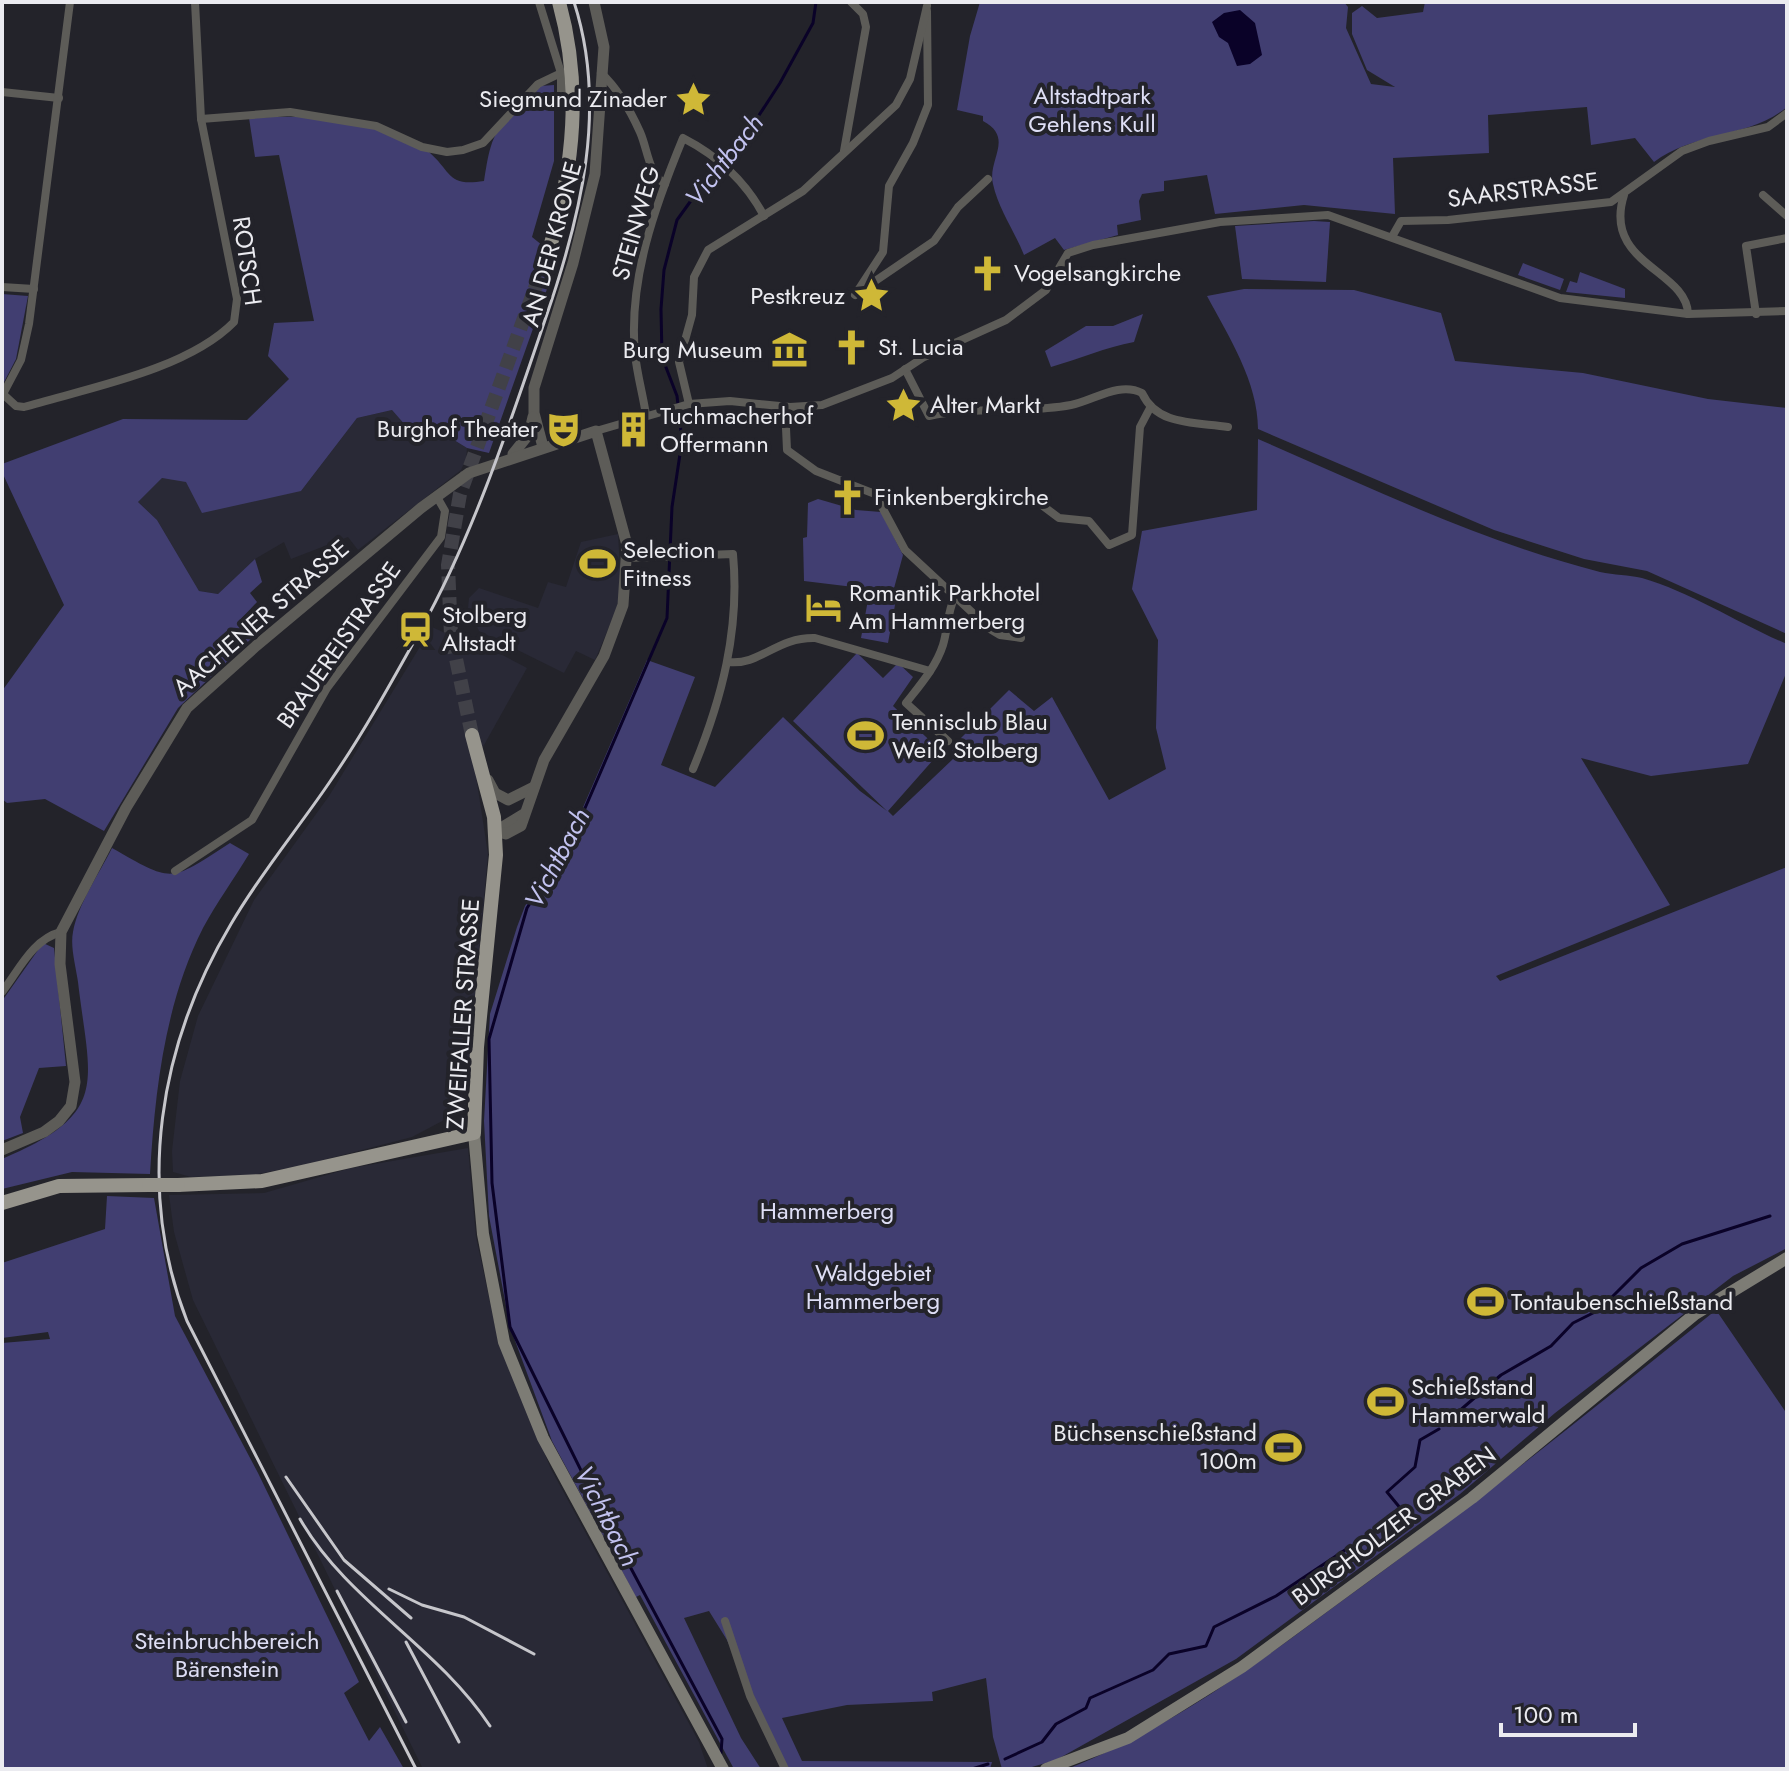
<svg xmlns="http://www.w3.org/2000/svg" width="1789" height="1771" viewBox="0 0 1789 1771" font-family="Jost,sans-serif">
<style>
.built{fill:#292936}
.green{fill:#413e71}
.water{fill:#0a0228}
.lines{fill:none;stroke-linecap:round;stroke-linejoin:round}
.stream{stroke:#0a0228;stroke-width:3}
.primary-tunnel{stroke:#414148;stroke-width:14;stroke-dasharray:14 7;stroke-linecap:butt}
.minor{stroke:#5d5c58;stroke-width:8}
.tertiary{stroke:#5d5c58;stroke-width:11}
.secondary{stroke:#7d7c75;stroke-width:12}
.primary{stroke:#96948c;stroke-width:14}
.rail{stroke:#c6c6cb;stroke-width:3}
.primary-bridge{stroke:#96948c;stroke-width:14}
.labels{text-anchor:middle;stroke-width:8;stroke-linejoin:round;paint-order:stroke}
.park-label{font-size:24px;fill:#dedef5;stroke:#23232a}
.poi-label{font-size:24px;fill:#ebebf0;stroke:#23232a;text-anchor:start}
.street-label{font-size:24px;fill:#ebebf0;stroke:#23232a}
.water-label{font-size:26px;font-style:italic;fill:#c2c2ef;stroke:#23232a}
</style>
<rect width="100%" height="100%" fill="#23232a"/>
<!-- built -->
<g class="built">
<polygon points="392,410 406,426 436,429 467,448 466,459 461,470 358,550 348,537 291,559 284,542 255,559 218,594 199,591 157,520 138,502 162,478 301,491 357,418"/>
<polygon points="618,534 621,584 617,608 595,660 576,651 564,673 479,631 468,608 469,598 479,588 538,608 548,582 566,587 581,542"/>
<polygon points="432,627 458,639 466,636 527,668 474,763 488,854 465,1109 412,1137 304,1165 253,1175 191,1177 173,1172 172,1151 180,1081 198,1016 254,900 329,796"/>
<polygon points="468,1148 476,1237 499,1344 551,1469 699,1742 708,1769 423,1769 193,1300 174,1232 169,1195 264,1193 351,1168"/>
</g>
<!-- green -->
<g class="green">
<path d="M980,2H1344L1348,7L1346,28L1371,84L1395,87L1367,70L1352,34V13L1362,6L1377,18L1423,12L1425,2H1787V107C1750,138 1694,132 1654,162L1635,138L1591,145L1587,107L1488,115L1489,153L1393,158L1395,214L1304,205L1215,214L1207,175L1164,181V191L1142,194L1139,201L1141,220L1117,225L1118,235L1064,250L1055,238L1024,255C1015,232 998,208 993,184C987,160 1015,138 983,121V116L957,110L970,36Z"/>
<path d="M554,85V161L532,237L558,258L489,453L467,448L436,429L406,426L392,410L357,418L301,491L202,513L186,482L162,478L138,502L157,520L199,591L218,594L255,559L262,582L250,593L257,602L240,620L253,637L178,708L104,831L45,799L7,803L2,799V691L64,605L2,472V464L123,419L247,420L289,379L268,356L274,323L314,321L279,155L255,157L249,118C291,116 338,115 378,130C393,135 417,142 429,152C452,172 447,187 484,181C488,157 490,134 509,117C521,106 531,100 540,86Z"/>
<polygon points="1314,221 1330,222 1326,282 1242,279 1235,226"/>
<polygon points="1523,263 1564,279 1560,290 1518,275"/>
<polygon points="1580,272 1625,289 1625,298 1566,292 1570,281 1577,283"/>
<path d="M1244,289L1354,290L1441,313L1455,361L1583,373L1708,399L1787,408V634L1647,571L1584,559L1494,530L1258,429C1258,382 1229,337 1207,296Z"/>
<polygon points="2,294 28,296 16,359 2,386"/>
<path d="M1143,314L1134,342C1106,347 1079,359 1051,367L1045,351L1086,326H1113Z"/>
<path d="M1258,439C1369,487 1482,542 1600,572C1614,575 1629,575 1642,578C1691,592 1739,624 1787,644V671L1748,764L1651,776L1581,758L1670,905L1496,976L1500,981L1787,867V1248L1733,1276L1555,1413L1460,1494L1236,1659L1056,1760L1025,1769H1002L993,1737L986,1678L932,1692L933,1701L847,1705L782,1718L802,1761L992,1762L990,1769H786L727,1640L709,1611L684,1618L741,1738L761,1769H734L640,1595L636,1597L552,1441L510,1327L489,1216L484,1121L490,1014L517,927L525,906L571,835L647,660L695,677L661,765L715,787L783,717L860,791L887,811L793,721L857,653L883,678L898,663L913,677L893,706L941,751L888,811L893,816L953,759L952,747L1009,690L1034,711L1052,697L1109,800L1166,769L1156,728L1158,640L1132,589L1142,531L1257,510Z"/>
<polygon points="818,499 856,510 881,512 903,555 893,592 897,594 888,643 861,638 870,589 804,581 803,538 807,537 808,503"/>
<path d="M230,843L249,854C234,879 217,902 203,928C165,1003 155,1090 150,1174L72,1172L2,1189V1159C111,1113 90,1084 78,982C76,967 70,947 73,932C78,904 99,874 112,848C175,884 169,882 230,843Z"/>
<polygon points="43,943 54,948 66,1066 39,1068 20,1117 23,1133 2,1141 2,1001"/>
<polygon points="107,1196 154,1198 175,1316 258,1473 359,1682 344,1693 369,1741 380,1727 404,1769 2,1769 2,1343 50,1339 48,1332 2,1338 2,1263 105,1229"/>
<path d="M1716,1310L1787,1414V1769H1067C1171,1728 1257,1664 1346,1598C1473,1506 1594,1408 1716,1310Z"/>
</g>
<!-- water -->
<polygon class="water" points="1240,10 1255,23 1262,55 1250,64 1237,66 1228,43 1219,37 1212,22 1224,13"/>
<g class="lines">
<!-- stream -->
<g class="stream">
<polyline points="1443,1425 1501,1375 1551,1346 1573,1323 1599,1310 1641,1268 1682,1244 1770,1216"/>
<polyline points="1356,1543 1399,1516 1401,1509 1387,1492 1415,1467 1420,1440 1439,1429"/>
<polyline points="721,1753 722,1739 610,1529 510,1327 492,1183 489,1039 527,908 573,836 667,618 672,507 682,441 677,396 662,357 661,309 664,270 677,220 703,184 741,143 780,83 813,23 816,2"/>
<polyline points="1005,1759 1042,1742 1056,1724 1086,1708 1090,1698 1153,1670 1169,1654 1206,1646 1214,1627 1276,1596 1345,1550"/>
<polyline points="972,1769 988,1764"/>
</g>
<!-- primary-tunnel -->
<polyline class="primary-tunnel" points="472,735 451,635 448,565 460,494 550,247"/>
<!-- minor -->
<g class="minor">
<polyline points="539,2 561,73 561,93"/>
<path d="M601,73C617,88 631,112 640,132C648,150 648,173 665,184"/>
<polyline points="2,92 59,98"/>
<polyline points="201,119 290,112 376,126 422,147 447,152 463,150 483,143 538,84 561,73"/>
<polyline points="844,151 866,27 863,14 851,2"/>
<path d="M1624,195C1602,264 1687,270 1688,314"/>
<polyline points="1763,195 1787,216"/>
<polyline points="1393,235 1401,221 1448,220 1611,202 1682,151 1709,141 1768,127 1787,113"/>
<polyline points="2,287 34,289"/>
<polyline points="862,290 934,241 958,207 988,179"/>
<polyline points="855,295 883,252 889,186 913,143 928,105 927,11"/>
<polyline points="1756,314 1746,246 1787,238"/>
<path d="M905,369L929,416C976,406 1023,414 1071,405C1093,401 1119,381 1142,393C1157,426 1195,422 1228,427"/>
<path d="M4,395L16,406L24,407C88,388 187,370 234,322L237,299L201,119L195,2"/>
<polyline points="2,396 21,360 29,324 70,2"/>
<polyline points="689,404 679,362 692,315 694,277 708,250 803,191 896,105 910,79 927,6"/>
<path d="M646,415C643,395 637,374 635,354C628,280 655,206 683,138C718,156 746,182 764,216"/>
<polyline points="786,428 787,450 816,471 875,494 905,550 990,629 1000,635 1021,638"/>
<polyline points="596,431 689,404 730,401 790,407 822,405 892,378 924,357 1006,320 1046,290 1068,253 1093,245 1220,222 1328,215 1560,298 1688,314 1787,311"/>
<polyline points="1043,506 1059,518 1089,521 1109,545 1132,535 1140,427 1150,408"/>
<path d="M627,558L733,554C740,630 722,699 693,769"/>
<path d="M728,662C760,666 776,637 815,638L930,671"/>
<path d="M948,741L906,703C920,685 936,667 943,645C948,628 947,613 955,596"/>
<polyline points="175,871 252,820 327,688 441,537 445,511 437,497"/>
<path d="M2,992C19,970 33,939 61,932"/>
<polyline points="725,1621 750,1696 785,1769"/>
</g>
<!-- tertiary -->
<g class="tertiary">
<polyline points="543,447 534,413 534,388 573,263 595,174 604,47 594,2"/>
<polyline points="513,454 529,434 533,417"/>
<polyline points="488,780 495,793 508,800 534,787"/>
<polyline points="496,831 524,814"/>
<polyline points="2,1150 44,1132 59,1121 71,1106 75,1082 60,964 61,932 126,808 187,708 256,646 421,508 469,473 596,431 627,545 623,605 604,656 544,760 521,826 506,834 496,831"/>
</g>
<!-- secondary -->
<g class="secondary">
<polyline points="474,1133 483,1234 504,1342 543,1438 723,1769"/>
<polyline points="1046,1769 1128,1738 1242,1667 1472,1498 1695,1314 1787,1258"/>
</g>
<!-- primary -->
<g class="primary">
<path d="M550,247C574,166 582,85 559,2"/>
<polyline points="178,1185 262,1181 474,1133 477,1047 496,855 494,817 472,735"/>
<polyline points="2,1203 59,1186 149,1185"/>
</g>
<!-- rail -->
<g class="rail">
<polyline points="286,1477 344,1560 411,1618"/>
<path d="M300,1519C347,1601 437,1646 490,1726"/>
<polyline points="389,1589 422,1605 464,1617 534,1654"/>
<polyline points="337,1591 406,1722"/>
<polyline points="406,1642 459,1742"/>
<path d="M416,1769L187,1321C135,1188 159,1045 231,924C260,874 297,830 329,783C363,734 392,681 421,629C474,534 511,420 546,317C581,216 608,107 574,2"/>
</g>
<!-- primary-bridge -->
<polyline class="primary-bridge" points="149,1185 178,1185"/>
</g>
<!-- icons -->
<defs>
<symbol id="sight-bare" viewBox="-9 -9 18 18"><path d="M0-6L1.8-2.2L6-1.7L2.9 1.2L3.7 5.4L0 3.3L-3.7 5.4L-2.9 1.2L-6-1.7L-1.8-2.2Z" fill="#cfb837" stroke="#23232a" stroke-width="2.5" paint-order="stroke"/></symbol>
<symbol id="church-bare" viewBox="-9 -9 18 18"><path d="M-1.2-6h2.4v3.5h3.3v2.4h-3.3V6h-2.4V-.1h-3.3v-2.4h3.3Z" fill="#cfb837" stroke="#23232a" stroke-width="2.5" paint-order="stroke"/></symbol>
<symbol id="museum-bare" viewBox="-9 -9 18 18"><path d="M0-6L6-3V-2H-6V-3ZM-5-1h2V3h-2ZM-1-1h2V3h-2ZM3-1h2V3H3ZM-6 4H6V6H-6Z" fill="#cfb837" stroke="#23232a" stroke-width="2.5" paint-order="stroke"/></symbol>
<symbol id="theatre-bare" viewBox="-9 -9 18 18"><path d="M-5-5.5Q0-4 5-5.5V0Q5 5 0 6Q-5 5-5 0ZM-3.3-2.5H-1v1.5H-3.3ZM1-2.5H3.3v1.5H1ZM-2.8 1Q0 5.5 2.8 1Z" fill="#cfb837" stroke="#23232a" stroke-width="2.5" paint-order="stroke"/></symbol>
<symbol id="building-bare" viewBox="-9 -9 18 18"><path d="M-4-6H4V6H1V3H-1V6H-4ZM-2.5-4.3h1.7v1.8h-1.7ZM.8-4.3h1.7v1.8H.8ZM-2.5-1h1.7V.8h-1.7ZM.8-1h1.7V.8H.8Z" fill="#cfb837" stroke="#23232a" stroke-width="2.5" paint-order="stroke"/></symbol>
<symbol id="stadium-bare" viewBox="-9 -9 18 18"><path d="M0-5a6.5 5 0 1 0 0 10a6.5 5 0 1 0 0-10ZM-3.5-1.8h7v3.6h-7Z" fill="#cfb837" stroke="#23232a" stroke-width="2.5" paint-order="stroke"/></symbol>
<symbol id="hotel-bare" viewBox="-9 -9 18 18"><path d="M-6-4.5h1.5V1H6V5H4.5V3h-9V5H-6ZM-4 0a1.8 1.8 0 1 1 3.6 0ZM.5 0V-2.5h3Q6-2.5 6 0Z" fill="#cfb837" stroke="#23232a" stroke-width="2.5" paint-order="stroke"/></symbol>
<symbol id="station-bare" viewBox="-9 -9 18 18"><path d="M-3-6H3Q5-6 5-4V2Q5 4 3 4L4.5 6H3L1.5 4h-3L-3 6H-4.5L-3 4Q-5 4-5 2V-4Q-5-6-3-6ZM-3.5-4v3h7v-3ZM-3.5 1v1.5H-2V1ZM2 1v1.5H3.5V1Z" fill="#cfb837" stroke="#23232a" stroke-width="2.5" paint-order="stroke"/></symbol>
</defs>
<g fill-rule="evenodd">
<use href="#sight-bare" x="668" y="74" width="51" height="51"/>
<use href="#church-bare" x="962" y="248" width="51" height="51"/>
<use href="#sight-bare" x="846" y="270" width="51" height="51"/>
<use href="#church-bare" x="826" y="322" width="51" height="51"/>
<use href="#museum-bare" x="764" y="324" width="51" height="51"/>
<use href="#sight-bare" x="878" y="380" width="51" height="51"/>
<use href="#theatre-bare" x="538" y="404" width="51" height="51"/>
<use href="#building-bare" x="608" y="404" width="51" height="51"/>
<use href="#church-bare" x="822" y="472" width="51" height="51"/>
<use href="#stadium-bare" x="572" y="538" width="51" height="51"/>
<use href="#hotel-bare" x="798" y="582" width="51" height="51"/>
<use href="#station-bare" x="390" y="604" width="51" height="51"/>
<use href="#stadium-bare" x="840" y="710" width="51" height="51"/>
<use href="#stadium-bare" x="1460" y="1276" width="51" height="51"/>
<use href="#stadium-bare" x="1360" y="1376" width="51" height="51"/>
<use href="#stadium-bare" x="1258" y="1422" width="51" height="51"/>
</g>
<g class="labels">
<!-- park labels -->
<g class="park-label">
<text x="1092" y="104">Altstadtpark<tspan x="1092" dy="28">Gehlens Kull</tspan></text>
<text x="827" y="1219">Hammerberg</text>
<text x="873" y="1281">Waldgebiet<tspan x="873" dy="28">Hammerberg</tspan></text>
<text x="227" y="1649">Steinbruchbereich<tspan x="227" dy="28">Bärenstein</tspan></text>
</g>
<!-- poi labels -->
<g class="poi-label">
<text x="667" y="107" text-anchor="end">Siegmund Zinader</text>
<text x="1014" y="281">Vogelsangkirche</text>
<text x="845" y="304" text-anchor="end">Pestkreuz</text>
<text x="878" y="355">St. Lucia</text>
<text x="763" y="358" text-anchor="end">Burg Museum</text>
<text x="930" y="413">Alter Markt</text>
<text x="660" y="424">Tuchmacherhof<tspan x="660" dy="28">Offermann</tspan></text>
<text x="538" y="437" text-anchor="end">Burghof Theater</text>
<text x="874" y="505">Finkenbergkirche</text>
<text x="623" y="558">Selection<tspan x="623" dy="28">Fitness</tspan></text>
<text x="849" y="601">Romantik Parkhotel<tspan x="849" dy="28">Am Hammerberg</tspan></text>
<text x="442" y="623">Stolberg<tspan x="442" dy="28">Altstadt</tspan></text>
<text x="892" y="730">Tennisclub Blau<tspan x="892" dy="28">Weiß Stolberg</tspan></text>
<text x="1511" y="1310">Tontaubenschießstand</text>
<text x="1411" y="1395">Schießstand<tspan x="1411" dy="28">Hammerwald</tspan></text>
<text x="1257" y="1441" text-anchor="end">Büchsenschießstand<tspan x="1257" dy="28">100m</tspan></text>
</g>
<!-- street labels -->
<g class="street-label">
<text transform="translate(1523 190) rotate(-7)" y="8">SAARSTRASSE</text>
<text transform="translate(636 223) rotate(-74)" y="8">STEINWEG</text>
<text transform="translate(552 244) rotate(-75)" y="8">AN DER KRONE</text>
<text transform="translate(247 261) rotate(82)" y="8">ROTSCH</text>
<text transform="translate(261 618) rotate(-41)" y="8">AACHENER STRASSE</text>
<text transform="translate(339 645) rotate(-55)" y="8">BRAUEREISTRASSE</text>
<text transform="translate(463 1014) rotate(-86)" y="8">ZWEIFALLER STRASSE</text>
<text transform="translate(1394 1526) rotate(-37)" y="8">BURGHOLZER GRABEN</text>
</g>
<!-- water labels -->
<g class="water-label">
<text transform="translate(724 160) rotate(-52)" y="9">Vichtbach</text>
<text transform="translate(557 858) rotate(-62)" y="9">Vichtbach</text>
<text transform="translate(607 1516) rotate(63)" y="9">Vichtbach</text>
</g>
</g>
<!-- border -->
<rect width="1789" height="1771" fill="none" stroke="#ebebf0" stroke-width="8"/>
<!-- scale -->
<path d="M1501 1723v12h134v-12" fill="none" stroke="#ebebf0" stroke-width="4"/>
<text x="1513" y="1723" font-size="24" fill="#ebebf0" stroke="#23232a" stroke-width="6" paint-order="stroke">100 m</text>
</svg>
